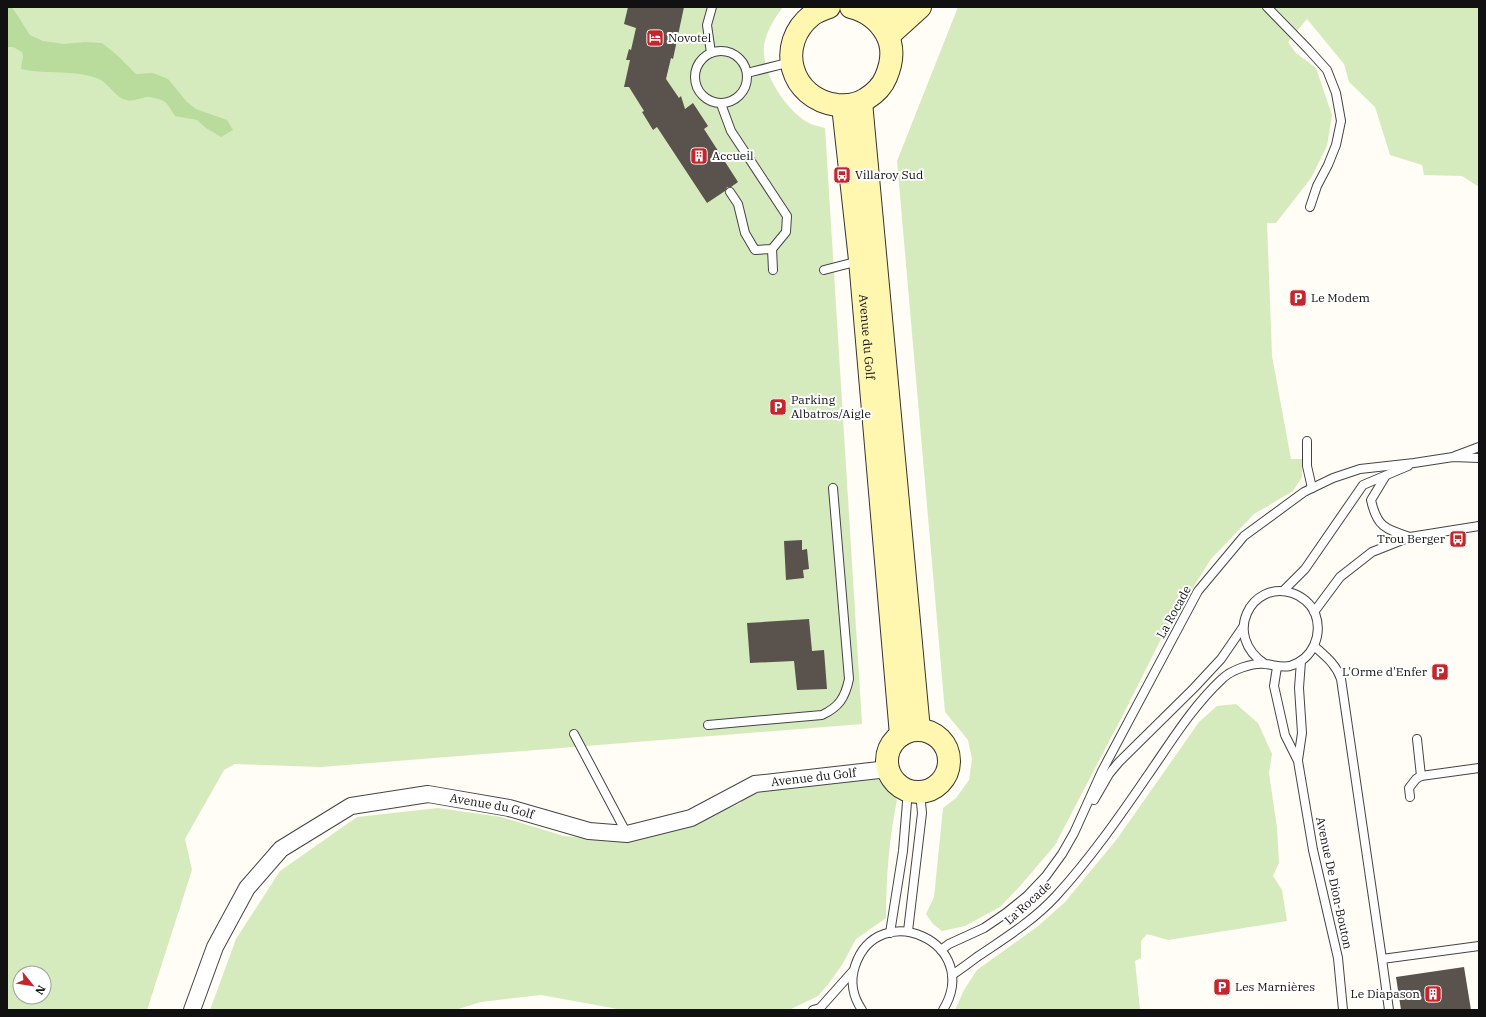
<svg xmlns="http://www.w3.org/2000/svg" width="1486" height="1017" viewBox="0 0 1486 1017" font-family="'IBM Plex Serif',serif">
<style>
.green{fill:#d5ebbd;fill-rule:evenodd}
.forest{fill:#b9dc9c}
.building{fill:#5a524d}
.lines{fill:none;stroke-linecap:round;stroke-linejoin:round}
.lane-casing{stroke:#444;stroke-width:10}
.street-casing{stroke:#444;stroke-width:18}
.secondary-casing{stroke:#333;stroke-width:24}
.lane{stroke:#fff;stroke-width:8}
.street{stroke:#fff;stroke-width:16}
.secondary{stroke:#fff6b0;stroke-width:22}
.labels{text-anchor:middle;stroke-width:4;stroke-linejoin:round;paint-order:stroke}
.poi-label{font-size:12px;fill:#111;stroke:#fff;text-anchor:start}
.street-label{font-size:12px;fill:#111;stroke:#fff}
</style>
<rect width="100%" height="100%" fill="#fffdf5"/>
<!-- green -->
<g class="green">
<path d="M7,7H783C775,17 766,32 764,45C761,73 785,108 807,122C812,125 819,126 825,128L862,724L321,767L235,764L224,770L185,839L192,870L147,1010H7ZM20,973H44V997H20Z"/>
<polygon points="958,7 1479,7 1479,187 1462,176 1424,175 1422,165 1390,155 1375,107 1349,82 1344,64 1307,19 1288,42 1296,53 1316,68 1332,115 1327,146 1311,178 1276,223 1267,223 1272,356 1291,459 1302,459 1302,477 1293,491 1254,514 1211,559 1162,637 1128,705 1055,845 1021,885 1000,907 965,926 942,931 933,924 926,914 934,897 943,808 956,798 969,780 972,759 968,740 945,712 897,161"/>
<polygon points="1236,704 1258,723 1272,754 1269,773 1277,828 1279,863 1273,876 1282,890 1287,921 1168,940 1147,934 1141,941 1141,958 1135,961 1140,1010 955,1010 964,990 977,970 1037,927 1065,902 1117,839 1199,722 1217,706"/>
<path d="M878,776L897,800C889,839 886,879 886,918L856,939L842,965L829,983L818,996L789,1010H623L541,995L481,1002L455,1010H210L236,939L280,871L357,817L438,808L501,817L564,836L621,841L677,828L741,803V800L774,786Z"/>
</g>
<!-- forest -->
<path class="forest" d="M7,7H12L30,35L43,41L64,44L85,42L102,43L118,56L136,74L153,73L168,79L187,102L196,109L227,120L233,130L221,137L206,128L197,120L175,116C172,112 169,105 165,102C161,99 151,97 147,97C140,98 133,102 126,100C115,97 109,84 99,79C75,69 46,75 21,69L23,56L22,52L13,47H7Z"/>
<!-- building -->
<g class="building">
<polygon points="628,7 684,7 673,59 671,58 666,79 679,98 681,96 685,109 693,103 708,126 704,129 738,182 731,187 727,187 725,191 707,203 657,127 653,130 642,112 644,111 629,87 624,87 630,60 626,60 629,49 631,50 636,28 624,24"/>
<polygon points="802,540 802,550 807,549 809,569 803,570 804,578 786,580 784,541"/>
<polygon points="809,619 812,651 824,650 827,689 797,690 794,661 750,663 747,623"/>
<polygon points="1464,967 1471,1010 1401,1010 1396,977"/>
</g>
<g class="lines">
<defs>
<g id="lane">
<polyline points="1267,7 1308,49 1327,70 1336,93 1341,121 1336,145 1328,165 1317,186 1310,207"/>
<circle cx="721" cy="77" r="26"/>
<polyline points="711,53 707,25 712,7"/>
<polyline points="747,73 791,62"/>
<polyline points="721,104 731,131 787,216 786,232 772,249 755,250 745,233 738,204 730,192"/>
<polyline points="772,249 773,270"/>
<polyline points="824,270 859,261"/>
<polyline points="1307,441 1307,466 1312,488"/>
<polyline points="1455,456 1479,447"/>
<path d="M1385,477L1371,500C1377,527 1385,529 1410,537"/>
<polyline points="1283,591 1305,569 1363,485 1408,466"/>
<polyline points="1314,612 1340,577 1372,552 1410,537 1479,526"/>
<path d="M1314,646C1325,656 1336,664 1341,679L1382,959"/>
<polyline points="1277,667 1274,686 1285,735 1298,761 1313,850 1338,958 1343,1010"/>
<path d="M708,725L822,715C839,707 845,698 849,679L833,488"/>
<polyline points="574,734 627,834"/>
<polyline points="1417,739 1421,776 1479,768"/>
<polyline points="1298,760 1302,733 1299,688 1301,661"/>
<polyline points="1410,797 1409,788 1416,779 1421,776"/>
<polyline points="1094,800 1109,774 1119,762 1194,688 1221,659 1243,627"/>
<polyline points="908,931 922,813 920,792"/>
<polyline points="890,933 903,851 908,790"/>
<polyline points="941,950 949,944 984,928 1006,913 1027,896 1046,876 1062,854 1074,833 1102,771 1198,591 1244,536 1304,492 1333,478 1360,469 1414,463 1453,457 1479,458"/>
<path d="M952,975C961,969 969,963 977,957C1005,938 1033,921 1056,896C1090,859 1120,816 1148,775C1171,742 1192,707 1222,679C1231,670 1253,662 1266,664C1275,665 1281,668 1290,666C1313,659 1323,635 1315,613C1311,604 1302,596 1292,593C1251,580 1222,636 1265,664"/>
<polyline points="813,1010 820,1008 853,971"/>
<path d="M862,1010C853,997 850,981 855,966C878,896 984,943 943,1010"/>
<polyline points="1389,1010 1382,959 1479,946"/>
</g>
<g id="street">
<path id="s1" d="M192,1010L215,947L247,888L281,849L351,806L428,794L509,808L589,831L627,834L691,818L755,784L888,769"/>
</g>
<g id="secondary">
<path d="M829,7C824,9 817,11 812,15C775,44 790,99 837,105C847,106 857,105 866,99C874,94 882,87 886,77C892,63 894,47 886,33C878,19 867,11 851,7"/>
<polyline points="877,20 892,7"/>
<polyline points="888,36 920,7"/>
<polyline points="861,102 919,730"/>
<path id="s2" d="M843,106L860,260L901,735"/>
<circle cx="918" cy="761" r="31"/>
</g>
</defs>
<!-- lane casing -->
<use href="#lane" class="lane-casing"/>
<!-- street casing -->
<use href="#street" class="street-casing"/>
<!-- secondary casing -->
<use href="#secondary" class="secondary-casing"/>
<!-- lane -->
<use href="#lane" class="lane"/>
<!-- street -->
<use href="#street" class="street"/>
<!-- secondary -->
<use href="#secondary" class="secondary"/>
</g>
<!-- icons -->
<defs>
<symbol id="hotel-square" viewBox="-11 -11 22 22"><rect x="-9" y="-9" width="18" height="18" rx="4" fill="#c4262e" stroke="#fff"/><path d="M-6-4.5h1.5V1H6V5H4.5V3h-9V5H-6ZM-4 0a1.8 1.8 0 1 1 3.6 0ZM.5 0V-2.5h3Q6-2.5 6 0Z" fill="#fff"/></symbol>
<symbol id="building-square" viewBox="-11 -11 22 22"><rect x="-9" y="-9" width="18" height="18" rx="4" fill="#c4262e" stroke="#fff"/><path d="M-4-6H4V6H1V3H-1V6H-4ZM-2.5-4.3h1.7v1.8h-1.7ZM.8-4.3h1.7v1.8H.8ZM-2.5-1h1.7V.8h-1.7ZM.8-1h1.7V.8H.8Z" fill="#fff"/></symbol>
<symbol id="bus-square" viewBox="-11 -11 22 22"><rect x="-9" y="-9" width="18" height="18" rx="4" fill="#c4262e" stroke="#fff"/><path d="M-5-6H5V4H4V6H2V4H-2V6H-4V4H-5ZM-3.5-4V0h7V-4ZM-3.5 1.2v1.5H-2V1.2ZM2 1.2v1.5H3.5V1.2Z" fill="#fff"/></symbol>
<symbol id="parking-square" viewBox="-11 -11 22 22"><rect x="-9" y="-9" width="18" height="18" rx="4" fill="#c4262e" stroke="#fff"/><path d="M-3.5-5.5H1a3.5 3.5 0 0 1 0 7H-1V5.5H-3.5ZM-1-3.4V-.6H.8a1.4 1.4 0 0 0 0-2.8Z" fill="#fff"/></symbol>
</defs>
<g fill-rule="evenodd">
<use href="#hotel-square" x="645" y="28" width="20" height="20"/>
<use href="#building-square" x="689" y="146" width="20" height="20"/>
<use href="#bus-square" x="832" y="165" width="20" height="20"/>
<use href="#parking-square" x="1288" y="288" width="20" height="20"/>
<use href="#parking-square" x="768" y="397" width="20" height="20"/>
<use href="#bus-square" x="1448" y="529" width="20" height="20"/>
<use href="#parking-square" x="1430" y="662" width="20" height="20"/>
<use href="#parking-square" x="1212" y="977" width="20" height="20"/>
<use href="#building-square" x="1423" y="984" width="20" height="20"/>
</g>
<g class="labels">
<!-- poi labels -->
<g class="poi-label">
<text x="668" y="42">Novotel</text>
<text x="712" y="160">Accueil</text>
<text x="855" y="179">Villaroy Sud</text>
<text x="1311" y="302">Le Modem</text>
<text x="791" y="404">Parking<tspan x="791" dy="14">Albatros/Aigle</tspan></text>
<text x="1445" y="543" text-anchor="end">Trou Berger</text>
<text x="1427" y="676" text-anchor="end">L'Orme d'Enfer</text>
<text x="1235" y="991">Les Marnières</text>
<text x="1420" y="998" text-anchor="end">Le Diapason</text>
</g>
<!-- street labels -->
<g class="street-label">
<text dy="4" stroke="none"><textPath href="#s2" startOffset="232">Avenue du Golf</textPath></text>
<text transform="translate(1174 612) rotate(-61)" y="4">La Rocade</text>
<text dy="4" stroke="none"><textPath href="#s1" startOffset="747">Avenue du Golf</textPath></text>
<text dy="4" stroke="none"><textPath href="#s1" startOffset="411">Avenue du Golf</textPath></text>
<text transform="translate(1334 883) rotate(78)" y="4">Avenue De Dion-Bouton</text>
<text transform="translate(1028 903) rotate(-42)" y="4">La Rocade</text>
</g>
</g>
<!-- border -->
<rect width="1486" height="1017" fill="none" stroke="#111111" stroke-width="16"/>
<!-- north arrow -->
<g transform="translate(32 985) rotate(120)"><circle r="19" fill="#ffffff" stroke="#a0a0a0"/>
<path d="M0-3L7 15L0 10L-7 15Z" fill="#c4262e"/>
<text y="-6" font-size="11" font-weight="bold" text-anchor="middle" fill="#111111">N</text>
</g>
</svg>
